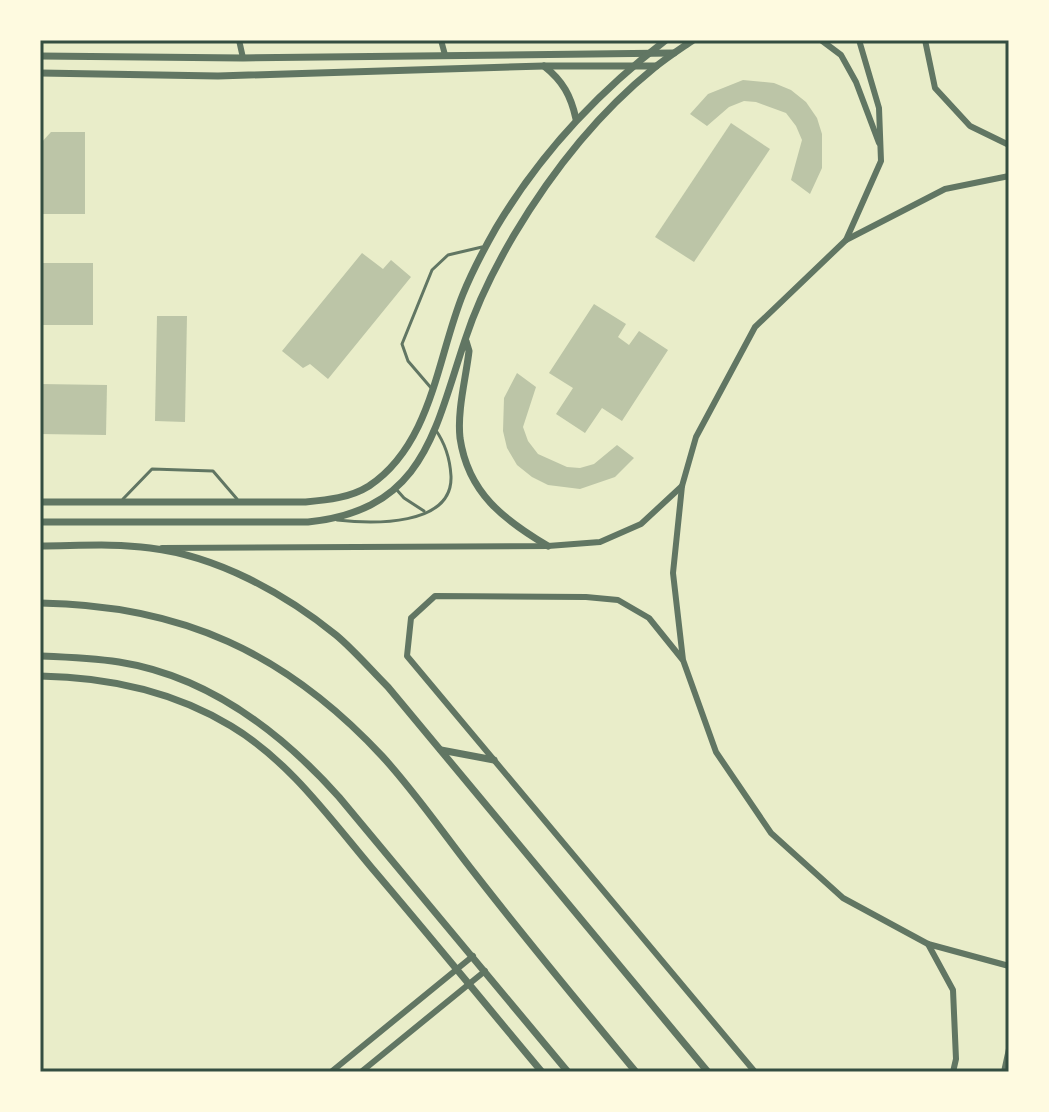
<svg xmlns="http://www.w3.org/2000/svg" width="1049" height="1112" viewBox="0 0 1049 1112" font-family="'IBM Plex Sans',sans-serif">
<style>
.building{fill:#bcc5a7}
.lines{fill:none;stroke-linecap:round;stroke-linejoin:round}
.service{stroke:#617663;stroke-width:3}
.minor{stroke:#617663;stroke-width:6}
.tertiary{stroke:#617663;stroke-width:7}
.neatline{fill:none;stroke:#344e41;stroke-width:3}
</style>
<rect width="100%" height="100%" fill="#e9edc9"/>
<!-- building -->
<g class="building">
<polygon points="743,80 774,83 791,90 806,102 817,118 822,134 822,168 810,194 791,180 802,140 796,126 786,113 756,102 744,101 729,107 707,126 690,114 708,94"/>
<polygon points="731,123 770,149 694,262 655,237"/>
<polygon points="51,132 85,132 85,214 40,214 40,144"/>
<polygon points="362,253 383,269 391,260 411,277 328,379 310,364 303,368 282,351"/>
<rect x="40" y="263" width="53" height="62"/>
<polygon points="594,304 626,324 618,337 629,345 639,331 668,350 622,421 602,408 585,433 556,414 573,388 549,373"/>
<polygon points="157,316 187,316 185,422 155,421"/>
<polygon points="517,373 536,387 523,427 528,441 538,454 567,467 580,468 594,464 617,445 634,458 615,477 580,489 548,485 532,477 517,465 507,448 503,431 504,398"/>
<polygon points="40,384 107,385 106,435 40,434"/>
</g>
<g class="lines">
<!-- service -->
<g class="service">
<polyline points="432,389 408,361 402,344 432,270 448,255 482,247"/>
<polyline points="396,489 404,498 424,511"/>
<polyline points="123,499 152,469 213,471 237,499"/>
<path d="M337,520C371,524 453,527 451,476C450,458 445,443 435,429"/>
</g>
<!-- minor -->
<g class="minor">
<polyline points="239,40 243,58"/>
<polyline points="441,40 445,55"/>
<polyline points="821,40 841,55 856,82 879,143"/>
<polyline points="925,40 935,88 970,126 1009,145"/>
<polyline points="1009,176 945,189 846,240 755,327 696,437 682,486 673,573 683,660 716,752 771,833 843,898 928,944 1009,966"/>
<polyline points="846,240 881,161 879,108 859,40"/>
<polyline points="162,548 548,546 600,542 641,524 682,486"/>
<polyline points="682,659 649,618 618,600 586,597 435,596 411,618 407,656 755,1072"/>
<polyline points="928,944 953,990 956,1059 953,1072"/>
<polyline points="331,1072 473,956"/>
<polyline points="361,1072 485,971"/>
<polyline points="1004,1072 1009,1049"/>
</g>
<!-- tertiary -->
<g class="tertiary">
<polyline points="40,56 243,58 674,53"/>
<path d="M544,66C563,81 571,96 576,119"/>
<polyline points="40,73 218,76 544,66 656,66"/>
<path d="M466,341L469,351C466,378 457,410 460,438C468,493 504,520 548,546"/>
<path d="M40,502H305C327,500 350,498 369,486C432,444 437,358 463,294C472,272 484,249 496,228C540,154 598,92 666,40"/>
<path d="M40,522H308C424,510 434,432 465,340C477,303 494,269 514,235C551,173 597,114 654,68C666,58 680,49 693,40"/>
<path d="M40,546C76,546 114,543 150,548C217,556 284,593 336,635C354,650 371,670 388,687L708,1072"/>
<path d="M40,603C182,605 286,653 382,756C416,793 445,836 476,875C528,942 582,1007 636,1072"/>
<path d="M40,656C66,657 93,658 119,662C208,676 281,732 339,797L568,1072"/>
<path d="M40,676C107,677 173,691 231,726C288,760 329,817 371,867C429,935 485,1004 542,1072"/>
<polyline points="441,750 494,760"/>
</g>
</g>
<!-- border -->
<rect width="1049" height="1112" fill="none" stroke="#fefae0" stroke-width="84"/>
<rect x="42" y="42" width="965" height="1028" class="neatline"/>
</svg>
